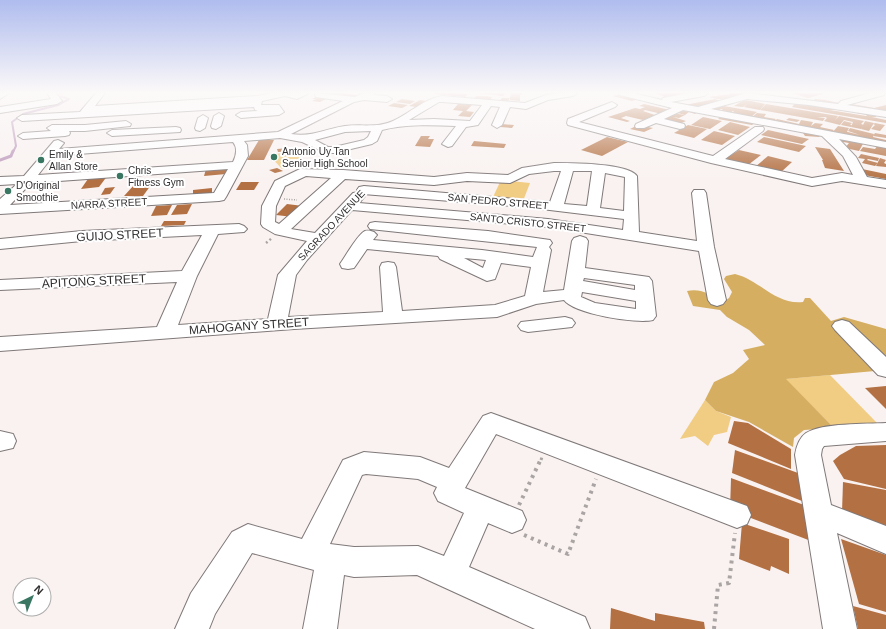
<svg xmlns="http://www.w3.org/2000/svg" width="886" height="629" viewBox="0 0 886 629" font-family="Arial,sans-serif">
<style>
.green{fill:#f1cc83}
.forest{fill:#d5ae61}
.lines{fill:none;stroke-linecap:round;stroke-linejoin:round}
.stream-far1{stroke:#bd99bb;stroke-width:2}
.stream{stroke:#bd99bb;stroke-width:3}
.river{fill:#f9c7f7;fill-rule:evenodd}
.building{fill:#b37042;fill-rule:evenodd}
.minor-casing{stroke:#807979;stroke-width:2}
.path-far3{stroke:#aaa5a4;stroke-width:1.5;stroke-dasharray:1 1.5;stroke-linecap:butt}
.path-far2{stroke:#aaa5a4;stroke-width:2.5;stroke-dasharray:2 2.5;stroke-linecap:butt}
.path-far1{stroke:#aaa5a4;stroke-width:3;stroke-dasharray:2.5 3.5;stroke-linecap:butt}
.path{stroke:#aaa5a4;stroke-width:4;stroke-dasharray:3 4.5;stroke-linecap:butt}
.minor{fill:#fff;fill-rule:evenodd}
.poi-dot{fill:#3a7763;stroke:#fff;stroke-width:1.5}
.labels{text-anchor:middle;stroke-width:4;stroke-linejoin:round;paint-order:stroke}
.far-poi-label{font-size:10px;fill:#322f2f;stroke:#fff;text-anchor:start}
.far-street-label{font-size:10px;fill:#322f2f;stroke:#fff}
.street-label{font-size:12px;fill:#322f2f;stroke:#fff}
</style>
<rect width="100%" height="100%" fill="#f9f2f1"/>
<!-- green -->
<g class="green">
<polygon points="294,151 307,164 282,169 269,155"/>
<polygon points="501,180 530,183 523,201 493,197"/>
<polygon points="830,375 879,425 834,428 785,379"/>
<polygon points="705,400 716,411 731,417 727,432 714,435 708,446 695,436 680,439"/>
</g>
<!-- forest -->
<path class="forest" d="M735,274C760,280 775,305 803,302L805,298H810L831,321L844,317L886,329V370L786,379L834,428L804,430L794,438L793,447L749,422L716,411L705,400L714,382L733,373L749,359L743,350L765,345L749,330L727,317L720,310L693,306L687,291C702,288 711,295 722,303L729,298L732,292L724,279L726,276Z"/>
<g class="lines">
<!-- stream-far1 -->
<polyline class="stream-far1" points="13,152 16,146 12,122 23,114 58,105 69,99 60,96 59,93"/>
<!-- stream -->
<polyline class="stream" points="0,160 11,156 13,151"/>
<!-- river -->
<polygon class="river" points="53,93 66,93 60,96 55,95"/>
</g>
<!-- building -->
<g class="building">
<polygon points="324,93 343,93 363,96 341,98 345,95 340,98 320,95"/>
<polygon points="436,93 453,93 468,94 465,97 434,94"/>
<polygon points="477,93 504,93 505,94 503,96"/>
<polygon points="511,93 522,93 522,95 520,95 520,101 510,100 510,98 508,101 500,101 502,98 510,98"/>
<polygon points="655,93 682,93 686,94 665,97"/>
<polygon points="729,93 757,93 770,95 770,97 718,99 709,97 730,94"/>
<polygon points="792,93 823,93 823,94 808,98"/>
<polygon points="624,94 638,99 632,101 613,96"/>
<polygon points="477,96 484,96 492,97 490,100 474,98"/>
<polygon points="316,97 322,98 326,99 320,102 312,101 316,99 312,99"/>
<polygon points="402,99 415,101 410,104 396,102"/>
<polygon points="715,99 723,102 696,109 680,106"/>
<polygon points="815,99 825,100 839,103 836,106 814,101"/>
<polygon points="420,100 432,102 417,107 409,106"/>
<polygon points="744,100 751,101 765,104 760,110 744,107 747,104 743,107 734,106"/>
<path d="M797,101L878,114L876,117H872L886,120V123L792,107ZM830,110H841L867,115L866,116Z"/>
<polygon points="446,102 473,102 470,105 472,105 466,111 474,112 470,117 458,116 463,111 453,110 458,104 465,104"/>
<polygon points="394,103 408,105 402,108 388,106"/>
<polygon points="846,103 874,108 886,105 886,113 843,107"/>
<polygon points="644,104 670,110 662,114 645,110 643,111 655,115 643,120 626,116 621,118 630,121 627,122 608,117 635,108 640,109 645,107 639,106"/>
<polygon points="766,104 838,116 835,120 839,116 864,121 861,124 864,125 861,129 851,127 853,122 844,120 840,125 824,121 827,118 825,117 817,117 825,118 823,121 760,110"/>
<polygon points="718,105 747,110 757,112 750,118 730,115 734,111 733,111 728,114 718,112 723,109 721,109 716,112 702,110"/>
<polygon points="691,109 685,112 691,110 699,111 695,114 689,112 685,115 674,112"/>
<polygon points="672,113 685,115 679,118 673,117 686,121 677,125 664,121 668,119 663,121 656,119"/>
<polygon points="757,113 766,114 764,117 776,119 772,123 751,118"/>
<polygon points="723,115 756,122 752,125 718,119"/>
<polygon points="703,117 722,121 710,129 691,125"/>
<polygon points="789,118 800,120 797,122 786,120"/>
<polygon points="777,119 799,124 801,120 813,122 811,126 815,123 823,124 820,127 834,130 831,133 773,123"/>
<polygon points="844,121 852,123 850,125 852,125 851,127 841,125"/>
<polygon points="865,121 874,123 869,131 861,129"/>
<polygon points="730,122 750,127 738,135 718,130"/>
<polygon points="875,123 885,125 880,131 871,129 875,125 873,124"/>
<polygon points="502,124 514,125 512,128 500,127"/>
<polygon points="688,125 707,129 694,138 674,133"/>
<polygon points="636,126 643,126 653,128 644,132 630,129"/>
<polygon points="838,126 849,128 847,132 848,132 860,135 848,131 850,128 874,134 873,137 886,140 886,145 831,134"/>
<polygon points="768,130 809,139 802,144 761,135"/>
<polygon points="714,131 735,136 722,145 701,140"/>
<polygon points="810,132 818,135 820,137 805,136 803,133 808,133"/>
<polygon points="875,133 886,135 886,138 873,136"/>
<polygon points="421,136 430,136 428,139 434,139 430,147 415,146"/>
<polygon points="607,137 628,142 602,156 581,150"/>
<polygon points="764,137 806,146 799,152 757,142"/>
<polygon points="839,137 864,142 859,151 845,148 849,143 837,141"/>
<polygon points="259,140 274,140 264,160 247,160"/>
<polygon points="474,141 506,144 504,148 471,146"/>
<polygon points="878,145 886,146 886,156 860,151 863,147 875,149"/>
<polygon points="815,147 830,149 844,171 825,168 822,160 823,160"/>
<polygon points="289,148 290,151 278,152 277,149"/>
<polygon points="739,150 761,155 748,165 725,159"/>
<polygon points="861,154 879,158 878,161 868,159 867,160 878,163 875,166 862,163 865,159 858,158"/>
<polygon points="768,156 792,162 780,173 755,167"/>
<polygon points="880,158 886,160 884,163 886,164 886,167 876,166"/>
<polygon points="227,167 226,174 204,176 206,169"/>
<polygon points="277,168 283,171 275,173 269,170"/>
<polygon points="862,169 886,174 886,179 864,175"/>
<polygon points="108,175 99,187 81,189 90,176"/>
<polygon points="241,182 259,182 254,190 236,190"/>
<polygon points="134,185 151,185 143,196 124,196"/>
<polygon points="115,187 110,194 101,195 105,188"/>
<polygon points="212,188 212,195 193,197 193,190"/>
<polygon points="192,204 187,214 171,215 177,205"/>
<polygon points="287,204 303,206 293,217 276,215"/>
<polygon points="172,205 167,215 151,216 156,206"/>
<polygon points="164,221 186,221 184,225 161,226"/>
<polygon points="886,386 886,409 865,388"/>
<polygon points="734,421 748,423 791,449 791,469 728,443"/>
<polygon points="886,445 886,489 844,479 833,461 840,455 856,446"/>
<polygon points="735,450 798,473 802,501 732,473"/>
<polygon points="731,478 804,505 811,541 730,510"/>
<polygon points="843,482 886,490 886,528 842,512"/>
<polygon points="742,523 789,539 789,574 771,566 770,571 739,559"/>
<polygon points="841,539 886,555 886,612 859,604"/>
<polygon points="853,606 886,615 886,629 858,629"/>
<polygon points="611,608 655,621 655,613 704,622 705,629 610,629"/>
</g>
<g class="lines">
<defs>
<g id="minor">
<polygon points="0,93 9,93 0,99"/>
<polygon points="47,93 56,93 62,101 57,104 0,113 0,107 51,99"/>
<polygon points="96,93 105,93 95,106 257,96 272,93 309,93 297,99 285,96 262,101 261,105 279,105 284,112 279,115 241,118 236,115 241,112 258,111 255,110 254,107 22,121 17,118 22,115 80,112"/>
<path d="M316,93L355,97L364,93H375L374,95L387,96L392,99L387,102L364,100L354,102L291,134C314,137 324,129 345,126C361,124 379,128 393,121C410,113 424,99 442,96L525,103L546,95L558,93H577L573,96L548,100L526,109L510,107L502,125L497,128L492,125L500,107L491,106L478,125L466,127L452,146L448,147L442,144L456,126C432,125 406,124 382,130L377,141L372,144L334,153H326L302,142L280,138L244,141L247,145L248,156L226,197L224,200L219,201L0,214V199L17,184L0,185V177L24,176L54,141L58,140L64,143L59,149L278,132L343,101L316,97L315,95ZM439,102H442L482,105L470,121L434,119L409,120ZM371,131L368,137L364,140L334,147H328L315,140L345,132ZM233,142C238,148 236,156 233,162L38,175L53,156ZM228,169L214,193L10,205L31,183Z"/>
<polygon points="619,93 633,93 662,100 663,98 689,93 708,93 704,96 671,102 698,107 747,93 838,104 841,101 870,93 885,93 884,95 847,105 886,111 886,117 809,105 747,99 711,109 886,142 886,148 839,139 856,157 867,177 886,180 886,188 842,181 812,186 711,163 568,125 567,123 568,119 612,102 617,105 615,107 579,122 713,156 755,127 763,127 764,129 763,131 725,159 812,178 842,173 853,175 843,156 822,136 683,110 664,119 684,124 685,126 684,128 680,129 656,123 644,128 636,128 635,126 636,124 672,108 620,95"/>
<polygon points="219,113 224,116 221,126 216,129 212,128 211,126 214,116"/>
<polygon points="203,115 208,118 205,128 200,131 196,130 195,128 198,118"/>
<polygon points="126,121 131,124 130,126 85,131 69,131 70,133 69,135 65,136 23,139 18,136 23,133 51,131 47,128 52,125 85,125"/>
<polygon points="176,127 180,128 181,130 180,132 112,136 107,133 112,130"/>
<path d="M554,163C570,163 628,163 637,176L639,232L697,241L692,193L694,190H704L706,193L714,247L726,300L723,304L717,306L711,304L708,300L699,251L548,227L352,210L307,260L296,275L288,317L383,312L380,267L382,263L388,262L394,263L396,267L402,311L495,305L525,296L531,267L501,263L495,279L487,281L440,259L438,256L367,249L354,268L348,269L342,268L340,264C345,257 358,234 365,231C368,230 371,231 374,232L377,235L373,240L482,250L533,257L537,247L370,229L368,226L370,223L375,222L488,231L550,240L552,243L549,247L551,250L543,292L564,290L572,241L574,238L580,236L586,238L588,241L585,268L649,277L652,281L656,316L653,320C637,324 574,314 564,300L536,304L497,317L294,329L0,351V337L157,327L177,282L0,290V280L182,271L202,235L82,241L0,249V239L82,231L239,224L244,226L247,229L244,232L218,234L197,276L178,325L268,319L278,275L307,241L275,234L263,227L261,224L262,206L275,181L300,169L343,170L434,177L467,173L508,175L522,168ZM554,171H561L550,202L364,186L359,187L357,190L359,192L353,193L315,233L291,229L345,179L434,185L467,181L510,183L529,174ZM573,171H592L587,206L564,204ZM605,173L625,177L624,211L600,208ZM306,176L331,178L279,224L275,222L276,206L285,186ZM363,194L525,207L624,219L623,230L548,219L359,203L365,196ZM464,258L486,260L483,268ZM584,278L635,285V290L583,281ZM582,292L636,301V309L595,303L581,297Z"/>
<polygon points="565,317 572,319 575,323 572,327 528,332 521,330 518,326 521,322"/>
<polygon points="842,320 849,322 886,357 886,377 878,375 835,330 832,326 835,322"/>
<path d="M491,413L747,506L751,515L747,524L737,528L496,434L465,488L522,511L526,520L522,529L512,533L488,523L469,567L585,617L590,629H535L417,575L354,577L344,575L337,629H303L314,570L252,553L215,614L209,629H175L191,593L232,532L248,524L302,539L343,460L364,452L420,457L449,468L483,416ZM366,474L418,479L437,487L434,493L438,501L464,513L444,556L418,546L354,547L330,544L362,475Z"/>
<path d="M886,423V441L824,446L822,449L821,455L831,505L886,526V554L837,533L857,629H823L795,455C796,448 799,438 806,433C822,423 866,424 886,423Z"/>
<polygon points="0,431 13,434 16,441 13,448 0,451"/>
</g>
</defs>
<!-- minor casing -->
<use href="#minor" class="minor-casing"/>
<!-- path-far3 -->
<polyline class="path-far3" points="284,199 297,200"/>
<!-- path-far2 -->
<polyline class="path-far2" points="266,243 272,238"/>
<!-- path-far1 -->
<polyline class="path-far1" points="541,460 542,457"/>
<!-- path -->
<g class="path">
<polyline points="519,505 541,459"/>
<polyline points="524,535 568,554 596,479"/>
<polyline points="714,629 718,585 729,583 735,533"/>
</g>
<!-- minor -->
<use href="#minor" class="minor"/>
</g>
<!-- sky -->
<linearGradient id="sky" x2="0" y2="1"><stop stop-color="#afbcee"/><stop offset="0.51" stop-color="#fcf9f9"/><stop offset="1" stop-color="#fcf9f9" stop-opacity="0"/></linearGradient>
<rect width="886" height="181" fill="url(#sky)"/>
<!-- markers -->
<g class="poi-dot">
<circle cx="274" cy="157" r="4"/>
<circle cx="41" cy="160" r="4"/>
<circle cx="120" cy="176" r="4"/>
<circle cx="8" cy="191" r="4"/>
</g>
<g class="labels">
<!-- far-poi labels -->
<g class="far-poi-label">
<text x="282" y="155">Antonio Uy Tan<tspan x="282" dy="12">Senior High School</tspan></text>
<text x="49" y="158">Emily &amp;<tspan x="49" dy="12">Allan Store</tspan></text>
<text x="128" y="174">Chris<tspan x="128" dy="12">Fitness Gym</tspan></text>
<text x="16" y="189">D'Original<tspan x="16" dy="12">Smoothie</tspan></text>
</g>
<!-- far-street labels -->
<g class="far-street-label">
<text transform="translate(498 201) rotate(5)" y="4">SAN PEDRO STREET</text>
<text transform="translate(109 203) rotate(-3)" y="4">NARRA STREET</text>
<text transform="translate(528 222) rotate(6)" y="4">SANTO CRISTO STREET</text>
<text transform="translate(331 225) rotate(-47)" y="4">SAGRADO AVENUE</text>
</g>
<!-- street labels -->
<g class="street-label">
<text transform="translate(120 235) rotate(-3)" y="4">GUIJO STREET</text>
<text transform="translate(94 281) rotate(-3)" y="4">APITONG STREET</text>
<text transform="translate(249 326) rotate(-4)" y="4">MAHOGANY STREET</text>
</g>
</g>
<!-- north arrow -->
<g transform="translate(32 597) rotate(43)"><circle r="19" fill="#ffffff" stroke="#adacac"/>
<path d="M0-3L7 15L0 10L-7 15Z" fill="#3a7763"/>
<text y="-6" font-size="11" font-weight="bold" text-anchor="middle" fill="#322f2f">N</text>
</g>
</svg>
